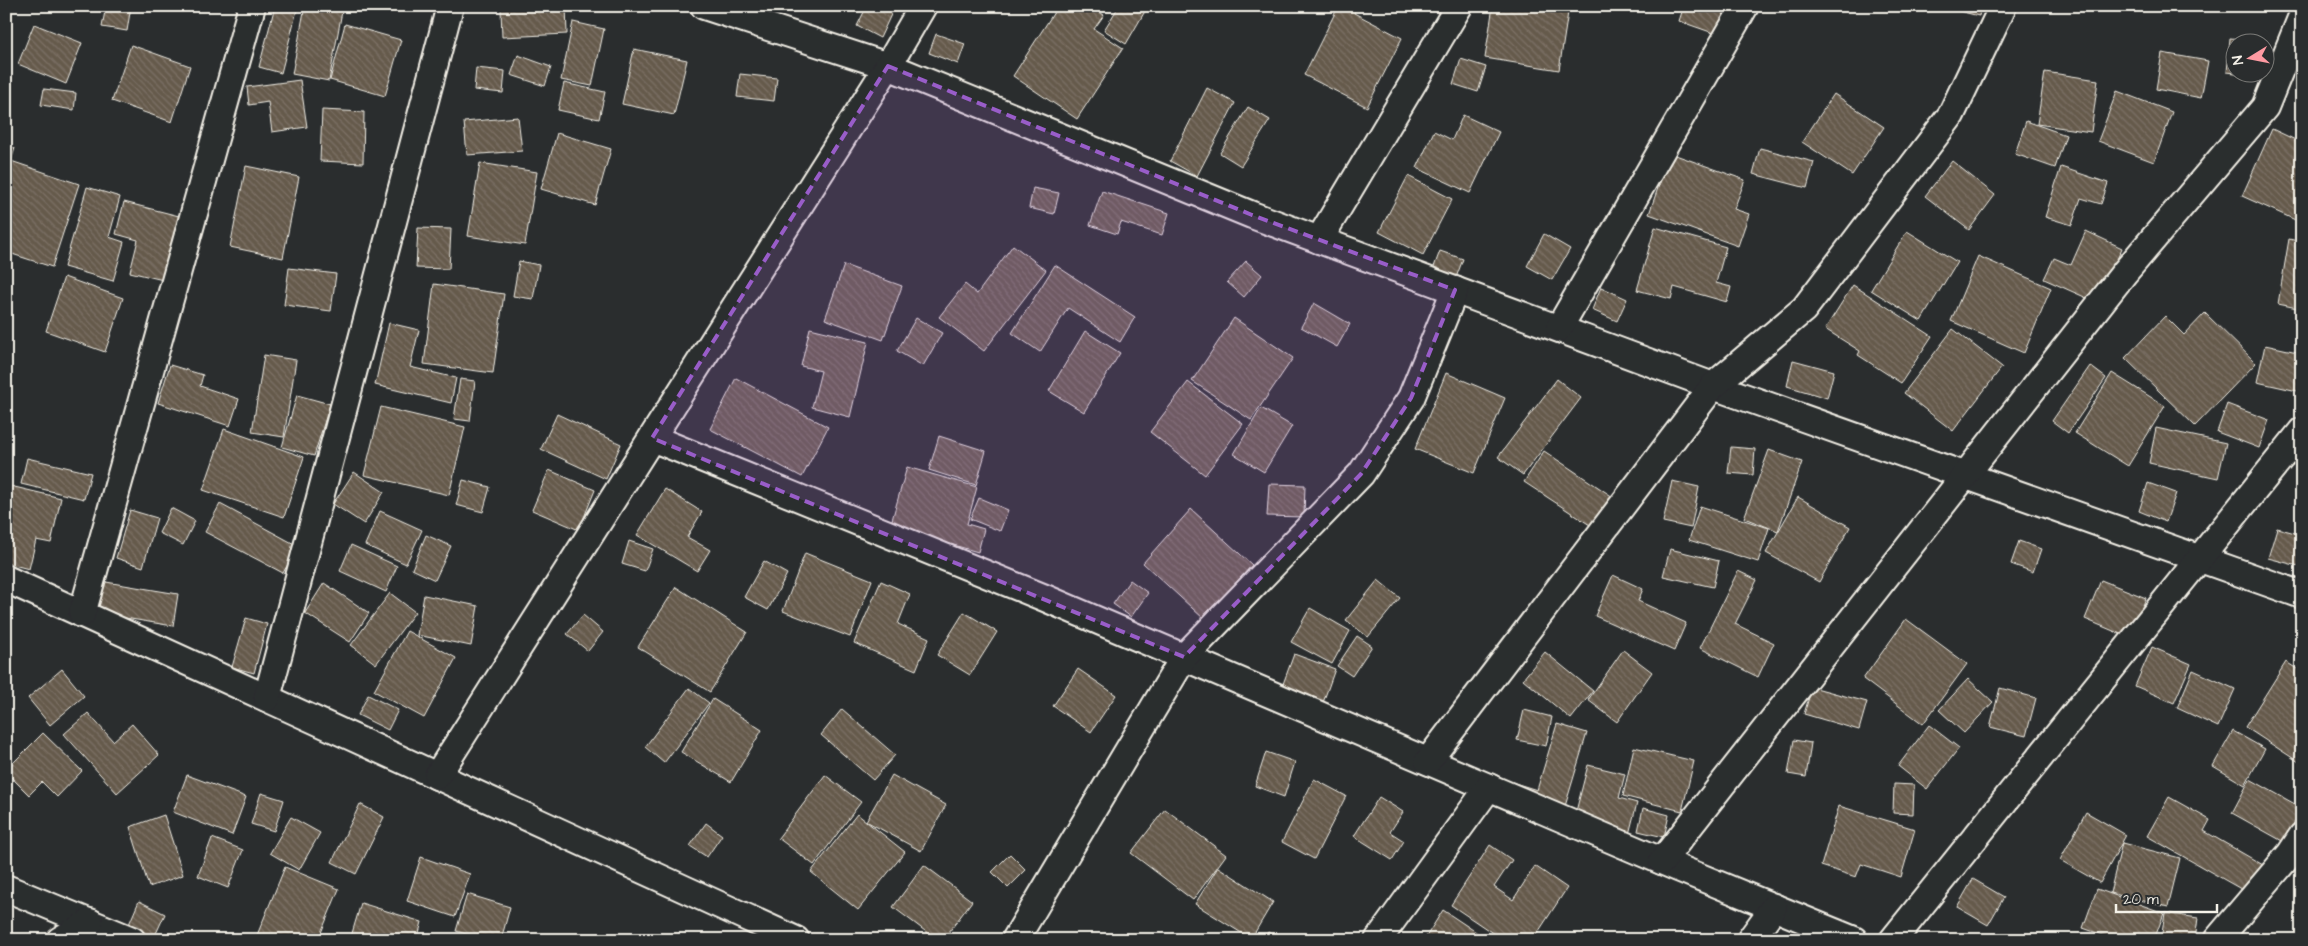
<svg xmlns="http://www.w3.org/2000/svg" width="2308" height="946" viewBox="0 0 2308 946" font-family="'Architects Daughter',sans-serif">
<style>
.building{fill:url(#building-back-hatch);stroke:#f4f1e8}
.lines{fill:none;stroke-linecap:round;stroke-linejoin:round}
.minor-casing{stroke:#f4f1e8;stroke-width:30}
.minor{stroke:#2a2d2e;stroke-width:26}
.marked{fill:#995dc9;fill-opacity:0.2;stroke:#995dc9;stroke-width:4;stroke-dasharray:10 6;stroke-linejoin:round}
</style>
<defs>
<pattern id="building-back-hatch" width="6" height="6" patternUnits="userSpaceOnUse" patternTransform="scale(1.25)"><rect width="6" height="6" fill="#655a4c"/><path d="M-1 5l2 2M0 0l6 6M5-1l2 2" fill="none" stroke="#7c7266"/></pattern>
</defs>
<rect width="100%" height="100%" fill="#2a2d2e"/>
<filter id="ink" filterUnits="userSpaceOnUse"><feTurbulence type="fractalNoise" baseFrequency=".02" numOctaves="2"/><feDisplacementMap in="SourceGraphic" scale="10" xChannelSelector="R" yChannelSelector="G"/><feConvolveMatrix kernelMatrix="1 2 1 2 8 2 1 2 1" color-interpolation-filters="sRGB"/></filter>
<g filter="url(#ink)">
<!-- building -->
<g class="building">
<polygon points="106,6 131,6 127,31 102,27"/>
<polygon points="275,6 298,6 281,73 259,67"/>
<polygon points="305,6 343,6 329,81 292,74"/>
<polygon points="566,6 567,34 502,37 501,9"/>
<polygon points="867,6 895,6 880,38 857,26"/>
<polygon points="1058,6 1091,6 1104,15 1094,29 1123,48 1077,119 1013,76"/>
<polygon points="1119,6 1148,6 1126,44 1104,30"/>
<polygon points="1328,6 1357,6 1354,13 1402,38 1367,107 1304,75 1336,11"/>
<polygon points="1493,6 1569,6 1559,70 1485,58"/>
<polygon points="1684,6 1729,6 1719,35 1679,21"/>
<polygon points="1952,6 1981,6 1979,16 1951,9"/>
<polygon points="573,22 604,29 592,86 561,80"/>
<polygon points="34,24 82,43 66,84 18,64"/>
<polygon points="345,24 401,40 385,96 330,80"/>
<polygon points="936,34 965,44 958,64 929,53"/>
<polygon points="2230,38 2254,40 2254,42 2236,42 2236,72 2252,72 2251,75 2227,72"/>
<polygon points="131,45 190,66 172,122 112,101"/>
<polygon points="634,49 687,60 674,115 622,104"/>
<polygon points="2162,53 2208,61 2201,98 2156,89"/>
<polygon points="518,55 551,67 545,86 511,75"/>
<polygon points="1461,59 1486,67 1478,92 1453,84"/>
<polygon points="476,68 505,71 503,93 474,90"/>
<polygon points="2045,72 2098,80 2091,132 2037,124"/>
<polygon points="740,74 777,78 774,101 737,97"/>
<polygon points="300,80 307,127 272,132 268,102 249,105 247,87"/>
<polygon points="564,83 605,92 599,119 558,110"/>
<polygon points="1207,88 1235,103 1197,176 1170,161"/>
<polygon points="44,89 76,93 74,110 41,105"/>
<polygon points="2117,91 2172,112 2154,162 2098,141"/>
<polygon points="1834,94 1884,127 1852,175 1802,142"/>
<polygon points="1248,107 1270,120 1241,166 1220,153"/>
<polygon points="322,110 364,112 363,163 320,161"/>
<polygon points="1463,115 1499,132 1470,193 1417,168 1434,131 1452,140"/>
<polygon points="518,117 522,151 467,155 464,122"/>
<polygon points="2026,121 2066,135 2055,168 2015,154"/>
<polygon points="2272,129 2302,143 2302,223 2242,196"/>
<polygon points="557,133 611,149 595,205 541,189"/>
<polygon points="6,145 15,148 11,161 79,184 52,267 6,252"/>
<polygon points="1760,148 1814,162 1807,188 1753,174"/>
<polygon points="1670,153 1745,180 1734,209 1749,214 1738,246 1649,214"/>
<polygon points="1952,161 1995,195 1969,230 1925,196"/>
<polygon points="480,163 537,172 525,245 468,236"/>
<polygon points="246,166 299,177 283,258 230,247"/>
<polygon points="2061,167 2108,183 2101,204 2081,198 2072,225 2045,217"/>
<polygon points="1408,176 1452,199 1423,255 1379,232"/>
<polygon points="87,187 120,197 109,237 124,242 113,281 64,267"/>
<polygon points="1033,188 1059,193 1054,214 1029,208"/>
<polygon points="1102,191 1169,213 1162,235 1121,222 1117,234 1090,225"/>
<polygon points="124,202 179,216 163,280 130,272 138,240 116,234"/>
<polygon points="1655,227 1726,247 1716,283 1731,287 1727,302 1674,287 1671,299 1637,290"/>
<polygon points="418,228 451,229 449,269 416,268"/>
<polygon points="1907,231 1957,262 1921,321 1871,290"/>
<polygon points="2086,231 2122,248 2098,303 2044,279 2054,258 2071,265"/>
<polygon points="1544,234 1570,249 1552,280 1527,266"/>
<polygon points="2289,239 2302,242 2302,309 2278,304"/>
<polygon points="1013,245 1046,270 984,351 939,317 965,284 977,294"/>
<polygon points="1440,251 1463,259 1454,283 1431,275"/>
<polygon points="1978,256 2051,288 2024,353 1951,321"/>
<polygon points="519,261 539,265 533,299 513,296"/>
<polygon points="1246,261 1262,275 1244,297 1227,282"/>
<polygon points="844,265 902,286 883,340 825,319"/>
<polygon points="1055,265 1135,317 1120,342 1068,308 1040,352 1012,333"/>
<polygon points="289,268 336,274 331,311 284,305"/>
<polygon points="64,277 123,298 105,352 46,331"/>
<polygon points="434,284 504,294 493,373 424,364"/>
<polygon points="1853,285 1932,336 1901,383 1858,355 1860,351 1825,329"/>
<polygon points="1601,287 1627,299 1617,321 1592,310"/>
<polygon points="1314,303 1350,324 1337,347 1301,327"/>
<polygon points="2205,313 2256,363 2195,426 2125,358 2165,316 2184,335"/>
<polygon points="916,318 942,333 923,366 897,351"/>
<polygon points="1234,318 1293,358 1251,420 1192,381"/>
<polygon points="389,323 419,330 410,367 456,378 451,403 375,385"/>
<polygon points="810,328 868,342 850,417 812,407 821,371 801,366"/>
<polygon points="1953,329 2002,367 1953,431 1904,393"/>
<polygon points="1085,331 1120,353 1084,412 1049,391"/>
<polygon points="2265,345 2302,353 2302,392 2257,382"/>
<polygon points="264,355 296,360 284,437 252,432"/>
<polygon points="1793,360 1834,371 1827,398 1787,386"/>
<polygon points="170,365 203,375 200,386 239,399 230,426 158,403"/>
<polygon points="2090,366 2106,378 2068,433 2052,421"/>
<polygon points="1446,373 1505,398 1474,473 1415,449"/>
<polygon points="2112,373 2165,406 2128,466 2075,433"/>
<polygon points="736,378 828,427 802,477 710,429"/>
<polygon points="460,379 475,381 470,421 454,419"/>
<polygon points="1557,379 1581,398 1523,475 1498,457"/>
<polygon points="1188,382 1243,424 1205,475 1150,432"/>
<polygon points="297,395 330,404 314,456 282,447"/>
<polygon points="2227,404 2269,420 2259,448 2217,432"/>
<polygon points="381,407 465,427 449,495 364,475"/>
<polygon points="1261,408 1292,426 1264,472 1234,454"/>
<polygon points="557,414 621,444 606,479 541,449"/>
<polygon points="2156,428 2226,443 2218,478 2149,463"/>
<polygon points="224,429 304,457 284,517 203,490"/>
<polygon points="939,436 986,451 976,485 929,470"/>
<polygon points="1731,447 1755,449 1753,475 1728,473"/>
<polygon points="1769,450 1802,462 1778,531 1744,518"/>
<polygon points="1544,451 1613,497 1593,527 1524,482"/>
<polygon points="27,458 91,473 84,499 21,484"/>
<polygon points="907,467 977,487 967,524 984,529 978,552 890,527"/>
<polygon points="549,470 595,490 579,530 532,510"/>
<polygon points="354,472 384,492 364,524 333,504"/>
<polygon points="463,480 490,487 483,512 456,505"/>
<polygon points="1672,481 1699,487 1691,528 1663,522"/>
<polygon points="2148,483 2176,493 2166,522 2139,511"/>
<polygon points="1269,484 1305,485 1304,517 1267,516"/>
<polygon points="6,485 61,498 51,543 36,540 29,569 6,563"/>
<polygon points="665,489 702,512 687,537 710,550 697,571 637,535"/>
<polygon points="1798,497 1850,527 1819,582 1766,553"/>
<polygon points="979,498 1008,510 1000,531 970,519"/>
<polygon points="220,504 298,546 283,573 205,532"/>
<polygon points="1700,506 1769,528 1758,562 1689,540"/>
<polygon points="171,508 195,521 183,545 159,533"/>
<polygon points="1191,509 1252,565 1204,619 1143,563"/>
<polygon points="130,510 157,518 143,567 116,558"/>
<polygon points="380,511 422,530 406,564 365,545"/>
<polygon points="2277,528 2302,535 2302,567 2268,558"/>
<polygon points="426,535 451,546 435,580 412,569"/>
<polygon points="629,541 653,549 645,571 622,564"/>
<polygon points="2019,541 2041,549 2033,572 2011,564"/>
<polygon points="351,545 397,566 386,592 340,571"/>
<polygon points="1670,549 1719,561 1713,587 1663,576"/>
<polygon points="805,553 872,580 850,637 783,611"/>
<polygon points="764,561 787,574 768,610 744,597"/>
<polygon points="1738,571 1757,580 1735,624 1774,643 1758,677 1700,648"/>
<polygon points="1613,575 1643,589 1638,601 1686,623 1674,651 1595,616"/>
<polygon points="1130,580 1148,593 1131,617 1113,604"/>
<polygon points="1378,580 1400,598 1368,637 1346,620"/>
<polygon points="2101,580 2146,598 2130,638 2085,619"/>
<polygon points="100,581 178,594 173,626 95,613"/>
<polygon points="881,581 910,594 898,624 929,638 916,670 854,643"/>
<polygon points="324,583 369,613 350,642 305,613"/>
<polygon points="676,587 747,632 710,692 638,647"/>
<polygon points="390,593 415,612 376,664 351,645"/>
<polygon points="424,595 478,606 471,646 417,635"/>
<polygon points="1310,608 1350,631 1332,664 1291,642"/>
<polygon points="964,612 997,632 970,675 937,655"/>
<polygon points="583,615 603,632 588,651 567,634"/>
<polygon points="246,618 267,624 254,673 232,667"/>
<polygon points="1906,619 1967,664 1923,724 1863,679"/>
<polygon points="407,631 456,658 424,718 374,691"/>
<polygon points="1357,636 1372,646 1352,676 1337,666"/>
<polygon points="2152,647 2191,664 2174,703 2135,686"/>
<polygon points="1623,650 1652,672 1617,722 1588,700"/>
<polygon points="1545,652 1593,691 1571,719 1523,679"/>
<polygon points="1294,654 1335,669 1320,711 1279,695"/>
<polygon points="2286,662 2302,672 2302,764 2245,727"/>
<polygon points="62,669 84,696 50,725 28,698"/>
<polygon points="1078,669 1116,695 1091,732 1053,706"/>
<polygon points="2193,670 2235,689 2218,727 2177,708"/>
<polygon points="1968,679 1993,702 1964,733 1939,710"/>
<polygon points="1812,687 1867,702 1859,730 1804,714"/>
<polygon points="689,688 709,703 664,763 645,747"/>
<polygon points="2000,688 2036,698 2026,736 1990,727"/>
<polygon points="368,695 398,710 388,730 358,715"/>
<polygon points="713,699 762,730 731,782 681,752"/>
<polygon points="842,709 895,755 873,780 821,735"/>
<polygon points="1524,710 1552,717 1546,746 1517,740"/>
<polygon points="88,713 113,741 132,724 159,755 117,793 64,734"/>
<polygon points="1557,724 1587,733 1560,823 1502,779 1537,790"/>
<polygon points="1929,725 1959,748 1927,789 1898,766"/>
<polygon points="2233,731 2265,749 2245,785 2213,766"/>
<polygon points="43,733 82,771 57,797 42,782 29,795 6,772 6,770"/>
<polygon points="1794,740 1811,743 1806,777 1788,774"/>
<polygon points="1634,747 1694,761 1682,811 1623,796"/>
<polygon points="1266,752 1295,762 1284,797 1255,786"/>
<polygon points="1588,765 1625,774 1619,798 1637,803 1627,842 1572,827"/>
<polygon points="187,775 246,797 232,835 173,812"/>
<polygon points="825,775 861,802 814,865 778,838"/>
<polygon points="892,775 946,805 921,851 866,821"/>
<polygon points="1314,779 1346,796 1314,859 1282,842"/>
<polygon points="2250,779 2302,808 2284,842 2232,813"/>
<polygon points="1894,784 1914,785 1913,814 1893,813"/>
<polygon points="261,793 284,800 274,831 251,824"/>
<polygon points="1379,797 1403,812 1390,832 1404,841 1392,860 1354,836"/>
<polygon points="2169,797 2210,820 2204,831 2263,865 2248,893 2147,836"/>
<polygon points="360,804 384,817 356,874 332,862"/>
<polygon points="1839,806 1915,829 1901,877 1861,864 1856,877 1821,866"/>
<polygon points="1643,808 1669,815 1664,837 1638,831"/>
<polygon points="1165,809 1226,855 1193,900 1131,853"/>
<polygon points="2086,812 2126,835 2100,883 2060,860"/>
<polygon points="857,814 905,852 858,910 811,872"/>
<polygon points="164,815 183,875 149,887 130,827"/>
<polygon points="291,817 320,833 299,870 270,853"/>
<polygon points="706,823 722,835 707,857 690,846"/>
<polygon points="212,838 243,850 228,888 198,876"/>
<polygon points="2122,843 2180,858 2168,907 2110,893"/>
<polygon points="1490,845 1512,860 1494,887 1513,900 1535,866 1567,888 1533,940 1503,940 1451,905"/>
<polygon points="1010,854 1026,870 1008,888 992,872"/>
<polygon points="421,857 470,874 455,917 407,901"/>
<polygon points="924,865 972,901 943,940 937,940 893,907"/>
<polygon points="285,867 339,889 318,940 255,940"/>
<polygon points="1218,867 1273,902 1251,939 1195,904"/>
<polygon points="1973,879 2004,897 1988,925 1957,907"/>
<polygon points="2097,889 2164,913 2154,940 2117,940 2083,928"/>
<polygon points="467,894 510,907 501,940 486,940 456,931"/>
<polygon points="139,901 165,914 153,940 127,929"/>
<polygon points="361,903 422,922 417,940 350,940"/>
<polygon points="1443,910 1488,940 1424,940"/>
<polygon points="2165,913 2198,918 2195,940 2161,940"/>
<polygon points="1268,932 1280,940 1263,940"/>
</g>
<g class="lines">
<defs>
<g id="minor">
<polyline points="704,6 888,66 1252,215 1713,386 2302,595"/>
<polyline points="1319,240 1459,6"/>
<polyline points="1559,328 1745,6"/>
<polyline points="652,438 1045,598 1678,868 1854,940"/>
<polyline points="6,579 796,940"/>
<polyline points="82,614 252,6"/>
<polyline points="267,698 450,6"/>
<polyline points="1428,761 1713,386 1804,309 1951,115 2003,6"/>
<polyline points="437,776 888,66 923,6"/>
<polyline points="1662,861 2125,272 2265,107 2302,16"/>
<polyline points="6,888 132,940"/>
<polyline points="60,940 90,922"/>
<polyline points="1015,940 1184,657 1361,474 1411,398 1455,290"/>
<polyline points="1378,940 1489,787"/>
<polyline points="1750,940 1774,907"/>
<polyline points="1893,940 2302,431"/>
<polyline points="2217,940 2290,854 2302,836"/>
</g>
</defs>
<!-- minor casing -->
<use href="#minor" class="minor-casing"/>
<!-- minor -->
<use href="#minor" class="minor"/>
</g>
</g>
<!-- marked area -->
<path class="marked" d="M888,66L1252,215L1455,290L1411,398L1361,474L1184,657L652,438Z"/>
<!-- margin -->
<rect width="2308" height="946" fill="none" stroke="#2a2d2e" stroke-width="25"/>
<rect x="12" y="12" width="2283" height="921" fill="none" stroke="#f4f1e8" stroke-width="2" filter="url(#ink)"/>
<!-- north arrow -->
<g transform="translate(2250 58) rotate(260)"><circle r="24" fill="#2a2d2e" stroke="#7b7b78"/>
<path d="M0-4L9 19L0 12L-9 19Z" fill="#ff9aa2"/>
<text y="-8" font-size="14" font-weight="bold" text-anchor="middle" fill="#f4f1e8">N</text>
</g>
<!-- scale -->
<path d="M2116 904v8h101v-8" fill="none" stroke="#f4f1e8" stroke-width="2.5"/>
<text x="2123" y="904" font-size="15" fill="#f4f1e8" stroke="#2a2d2e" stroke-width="4" paint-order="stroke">20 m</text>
</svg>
